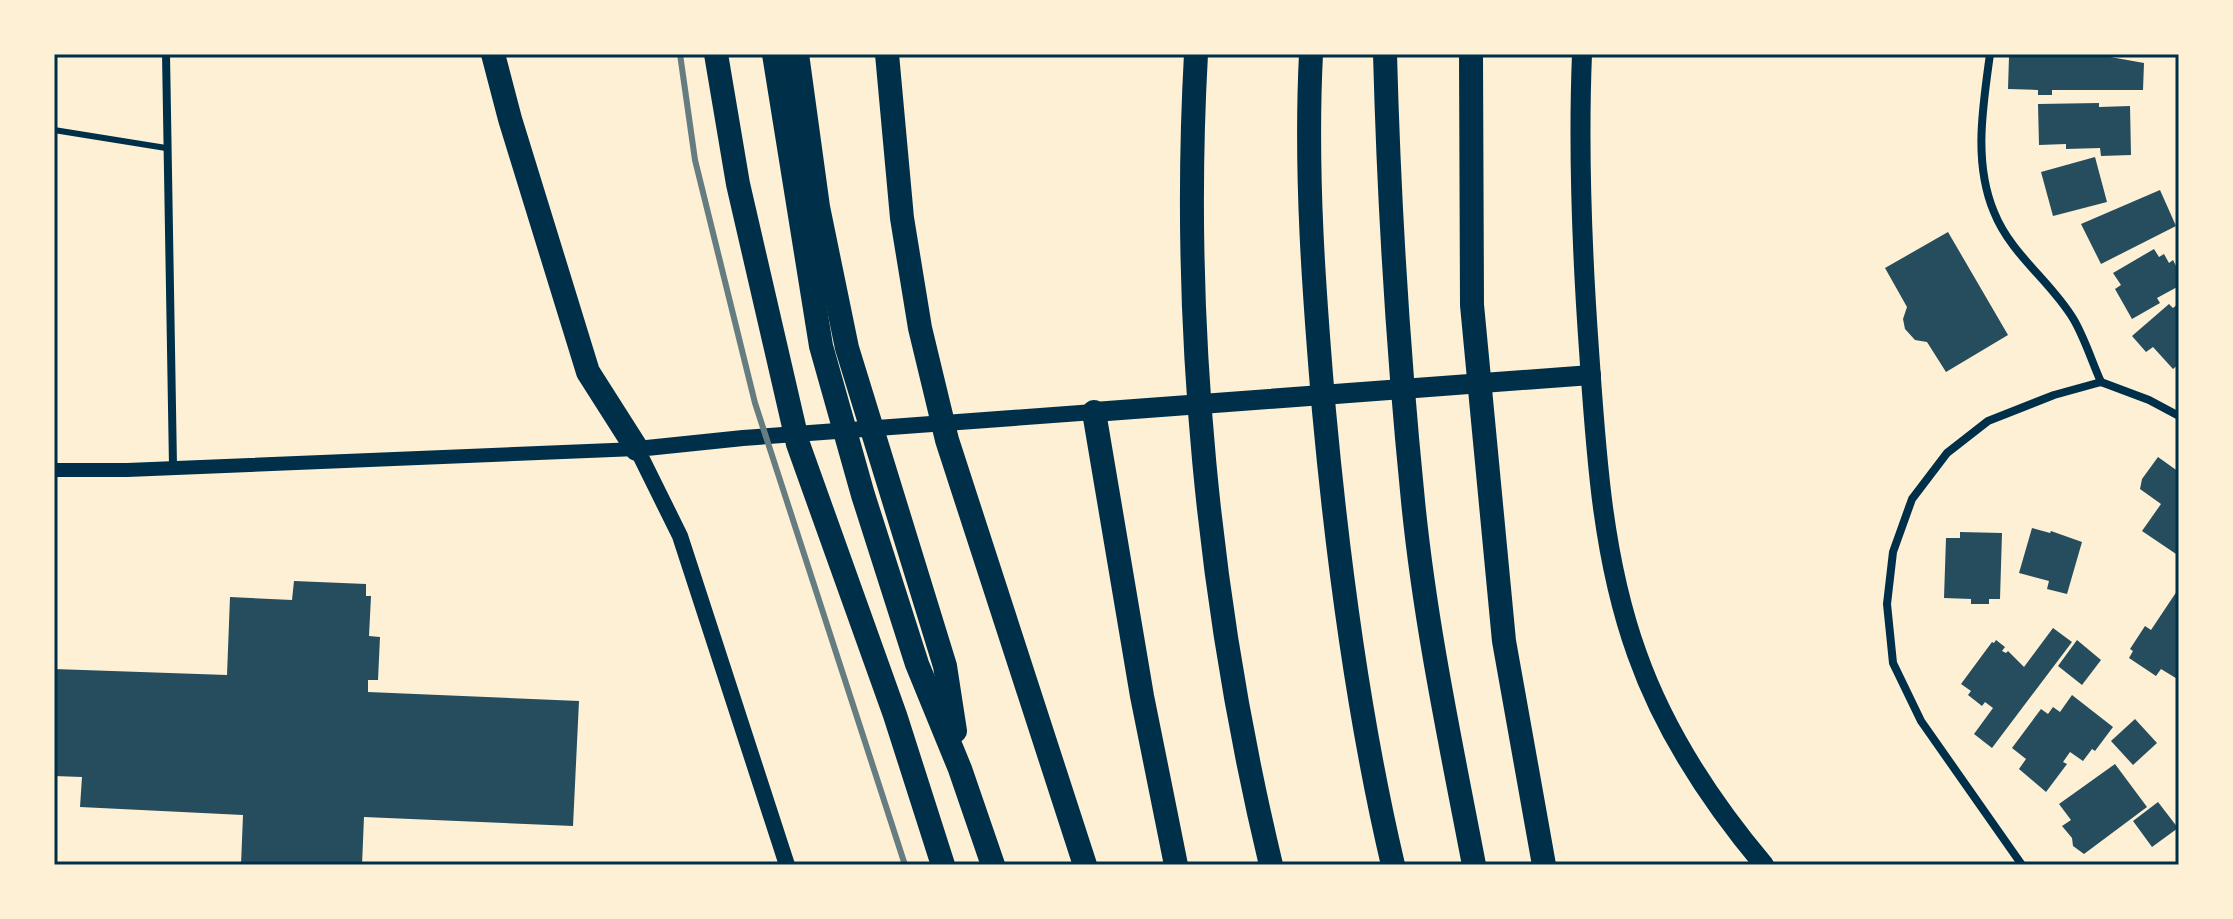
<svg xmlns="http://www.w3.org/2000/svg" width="2233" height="919" viewBox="0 0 2233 919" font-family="Figtree,sans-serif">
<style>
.building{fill:#264d5e}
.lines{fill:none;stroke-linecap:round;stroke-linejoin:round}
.service{stroke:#003049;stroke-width:6}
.minor{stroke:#003049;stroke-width:8}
.tertiary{stroke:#003049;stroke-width:14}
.secondary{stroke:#003049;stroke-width:16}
.primary{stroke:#003049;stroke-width:20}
.motorway{stroke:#003049;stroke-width:24}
.rail{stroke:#657d81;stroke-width:6}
.neatline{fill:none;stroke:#003049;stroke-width:3}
</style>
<rect width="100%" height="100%" fill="#fdf0d5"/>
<!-- building -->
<g class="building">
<polygon points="2061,54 2105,56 2144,63 2143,90 2052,90 2052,95 2038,95 2038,90 2008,89 2009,57"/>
<polygon points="2099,103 2099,107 2130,106 2131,155 2101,156 2100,148 2066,149 2066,144 2039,145 2038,104"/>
<polygon points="2095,157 2107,202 2053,216 2041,172"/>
<polygon points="2160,190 2176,226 2101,264 2081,224"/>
<polygon points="1948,232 2008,335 1946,372 1927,342 1915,340 1905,329 1903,319 1907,307 1885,268"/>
<polygon points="2154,249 2159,257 2164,254 2169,263 2173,260 2179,272 2179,286 2157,298 2160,303 2132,319 2115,289 2121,285 2113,273"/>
<polygon points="2179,303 2179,364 2173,369 2153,347 2146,352 2132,336 2169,304 2173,308"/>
<polygon points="2158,457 2179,472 2179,556 2142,531 2161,504 2140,489 2142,479"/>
<polygon points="2032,528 2050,533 2051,531 2082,542 2067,594 2047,589 2049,581 2019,573"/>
<polygon points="1960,532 2002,533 2000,599 1989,599 1989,604 1971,604 1971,599 1944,598 1946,538 1960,538"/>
<polygon points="294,581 366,584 366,596 371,596 369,636 380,637 378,680 368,680 368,692 579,701 573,826 364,817 362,865 241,865 243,815 80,807 82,777 54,776 54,669 227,675 230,597 292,600"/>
<polygon points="2177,591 2179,593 2179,680 2161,669 2156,676 2129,658 2133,651 2130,649 2145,626 2151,630"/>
<polygon points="2053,628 2072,642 1992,748 1974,734 1993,708 1985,702 1982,706 1968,695 1971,691 1961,684 1992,642 1994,643 1996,640 2005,647 2002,651 2006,653 2008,651 2024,667"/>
<polygon points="2077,640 2101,660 2082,685 2058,666"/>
<polygon points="2072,695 2113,727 2095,751 2092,749 2083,761 2070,752 2063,762 2067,764 2046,792 2019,769 2026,759 2012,748 2041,709 2048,714 2053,707 2060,712"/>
<polygon points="2135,719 2157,743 2133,765 2111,741"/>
<polygon points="2115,764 2147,807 2084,854 2073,846 2072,838 2062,826 2071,820 2059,804"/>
<polygon points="2158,802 2178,828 2152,847 2133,821"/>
</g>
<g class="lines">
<!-- service -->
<polyline class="service" points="54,130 166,148"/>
<!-- minor -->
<g class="minor">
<polyline points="166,54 173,466"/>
<path d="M1990,54C1983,106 1973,162 1994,212C2011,255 2051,281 2074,320C2085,339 2092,362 2101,382"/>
<polyline points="2022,865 1921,721 1893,663 1887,604 1893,552 1912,499 1947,453 1988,421 2054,395 2101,382 2149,400 2179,416"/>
</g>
<!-- tertiary -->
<polyline class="tertiary" points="54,470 127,470 637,449"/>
<!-- secondary -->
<polyline class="secondary" points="787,865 680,536 637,449 743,438 1094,412"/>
<!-- primary -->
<g class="primary">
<path d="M1582,54C1578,153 1582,252 1589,350C1596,452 1602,557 1637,654C1665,733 1711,802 1764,865"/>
<polyline points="1094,412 1591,375"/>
</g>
<!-- motorway -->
<g class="motorway">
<polyline points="493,54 510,119 588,372 637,449"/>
<polyline points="716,54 738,184 798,444 895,715 943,865"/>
<polyline points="774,54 821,346 863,495 917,664 960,769 993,865"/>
<polyline points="797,54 818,207 847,348 945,666 955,731"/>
<polyline points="887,54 902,218 920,328 947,440 1085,865"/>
<path d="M1196,54C1181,323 1208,603 1271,865"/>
<path d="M1311,54C1305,173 1314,293 1324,411C1338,563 1358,716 1393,865"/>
<path d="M1385,54C1389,203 1398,352 1413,501C1425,623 1451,745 1474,865"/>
<polyline points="1471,54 1472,305 1504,641 1544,865"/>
<polyline points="1094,412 1142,696 1176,865"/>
</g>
<!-- rail -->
<polyline class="rail" points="680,54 695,160 755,403 905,865"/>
</g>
<!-- border -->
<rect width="2233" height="919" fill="none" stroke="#fdf0d5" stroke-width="112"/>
<rect x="56" y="56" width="2121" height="807" class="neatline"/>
</svg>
